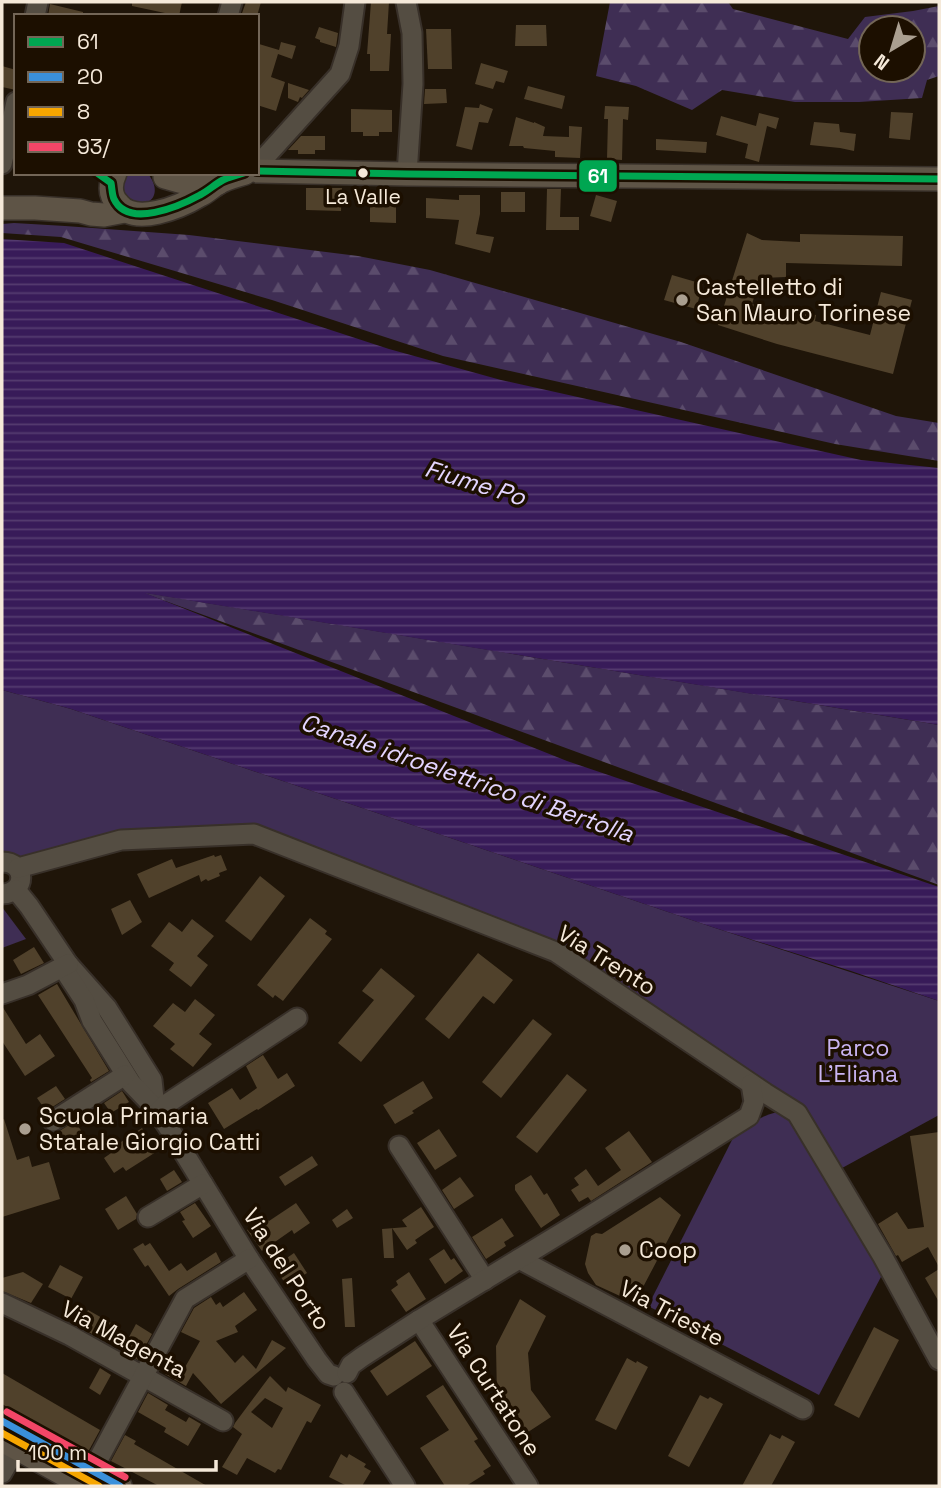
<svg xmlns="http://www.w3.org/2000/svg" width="941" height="1488" viewBox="0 0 941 1488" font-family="'Space Grotesk',sans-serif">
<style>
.green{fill:#3f2e54}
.forest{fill:url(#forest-firs);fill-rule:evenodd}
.water{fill:url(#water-rules)}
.building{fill:#50412b;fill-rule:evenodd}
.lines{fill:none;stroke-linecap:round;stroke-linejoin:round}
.minor-casing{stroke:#383029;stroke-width:23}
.major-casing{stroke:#383029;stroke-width:26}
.minor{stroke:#544d42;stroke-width:19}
.major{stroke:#5e5446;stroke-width:23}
.bus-1-casing{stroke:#1c0f00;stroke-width:12}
.bus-2-casing{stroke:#1c0f00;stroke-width:12}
.bus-3-casing{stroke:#1c0f00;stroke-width:12}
.bus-4-casing{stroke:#1c0f00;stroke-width:12}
.bus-1{stroke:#00a651;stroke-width:7}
.bus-2{stroke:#3a90db;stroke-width:7}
.bus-3{stroke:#f7a600;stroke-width:7}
.bus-4{stroke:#f34667;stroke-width:7}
.bus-dot{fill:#f5e9d9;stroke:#1c0f00;stroke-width:2.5}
.poi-dot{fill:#aa9f90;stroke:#1c0f00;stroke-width:2.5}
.labels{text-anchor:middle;stroke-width:7;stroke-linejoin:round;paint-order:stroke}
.bus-label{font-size:21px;fill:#f5e9d9;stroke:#1c0f00}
.poi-label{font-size:23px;fill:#f5e9d9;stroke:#1c0f00;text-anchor:start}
.street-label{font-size:23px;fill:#f5e9d9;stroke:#1c0f00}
.park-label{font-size:23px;fill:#c9b4f1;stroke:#1c0f00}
.water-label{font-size:24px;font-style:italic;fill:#e3d5ff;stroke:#1c0f00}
.line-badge{stroke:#1c0f00;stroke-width:2.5}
.badge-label{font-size:19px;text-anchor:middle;font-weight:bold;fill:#fff}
</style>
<defs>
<pattern id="forest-firs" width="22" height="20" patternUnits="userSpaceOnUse" patternTransform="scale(1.75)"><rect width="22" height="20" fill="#3f2e54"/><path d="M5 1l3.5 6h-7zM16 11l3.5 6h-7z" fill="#5b4c6c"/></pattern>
<pattern id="water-rules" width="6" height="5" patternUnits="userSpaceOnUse" patternTransform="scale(1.75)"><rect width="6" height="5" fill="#381b59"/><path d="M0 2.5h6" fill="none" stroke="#553c70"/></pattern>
</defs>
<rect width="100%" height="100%" fill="#1f1509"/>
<!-- green -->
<g class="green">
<path d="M129,173H147C155,181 160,197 146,203C145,203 135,204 134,204L122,193V182Z"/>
<polygon points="2,690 71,709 712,927 939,1001 939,1115 833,1173 797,1113 556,952 253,826 122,830 20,859 2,853"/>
<polygon points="2,907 26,939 2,948"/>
<path d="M778,1112L792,1122L882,1275L819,1395L648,1306L733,1138C747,1126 759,1116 778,1112Z"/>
</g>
<!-- forest -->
<g class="forest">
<path d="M610,2H728L733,9L848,39L865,17L913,11L939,6V76L927,80L922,98L859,102H795L722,90L692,110L636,86L596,76ZM871,28H913V70H871Z"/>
<polygon points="14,223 65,226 189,235 358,256 430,270 681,342 896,416 939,423 939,461 835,444 443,356 272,300 61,237 2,233 2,224"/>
<polygon points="141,592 939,725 939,885"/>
</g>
<!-- water -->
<polygon class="water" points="2,239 64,243 389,349 501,380 861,460 939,468 939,725 145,593 567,761 939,887 939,1001 851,971 712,927 71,709 2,690"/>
<!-- building -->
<g class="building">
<polygon points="132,2 182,2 179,16 132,6"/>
<polygon points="246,2 261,2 257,16 241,16"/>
<polygon points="371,2 389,2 387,34 391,34 389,71 370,71 370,54 367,54"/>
<polygon points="50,4 83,12 83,16 48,16"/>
<polygon points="516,25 546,25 547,46 515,46"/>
<polygon points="319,27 338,33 336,47 320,42 320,40 315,38"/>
<polygon points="426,29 451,29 452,69 428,69"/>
<polygon points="281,42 296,46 292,59 278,54 271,77 285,82 276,111 257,105 257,51 259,44 279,50"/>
<polygon points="481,63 508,71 504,83 496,81 493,89 475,84"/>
<polygon points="2,66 16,70 16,90 2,87"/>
<polygon points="288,83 309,90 302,98 300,97 298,102 288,98"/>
<polygon points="528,86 565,96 562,109 524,99"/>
<polygon points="425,89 446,89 447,103 424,104"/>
<polygon points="480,104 493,109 488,123 479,122 472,150 456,146 465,107 479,108"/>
<polygon points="605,106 629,107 628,120 623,119 622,160 607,159 608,119 604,119"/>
<polygon points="351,109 392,110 392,132 379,132 379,136 363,136 363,132 351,132"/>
<polygon points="891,112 913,113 910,140 889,138"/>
<polygon points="759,113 779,118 776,129 767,126 759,162 745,158 748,144 716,135 721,116 756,126"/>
<polygon points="516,117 534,123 534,122 545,127 543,136 569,137 569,126 582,127 580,158 555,157 555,151 524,148 523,146 509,146"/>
<polygon points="814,122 839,124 840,132 856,134 854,151 840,148 810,145"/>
<polygon points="301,136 325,136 325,150 315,150 315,154 298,154 298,150 288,150"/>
<polygon points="656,139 707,142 706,153 656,150"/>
<polygon points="306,188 342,188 341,211 306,210"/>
<polygon points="547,189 561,189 560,217 579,217 579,230 546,230"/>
<rect x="501" y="192" width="24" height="20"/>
<polygon points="370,195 380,195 380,200 396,200 396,223 370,222"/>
<polygon points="459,195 480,195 480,214 476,234 494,237 490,253 455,244 459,220 426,218 426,198 459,200"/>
<polygon points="596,195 617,201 611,222 590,216"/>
<polygon points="747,233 762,240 800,242 800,234 903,236 902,266 786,263 786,277 760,278 752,304 790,313 791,309 816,315 815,321 870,335 881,292 912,300 893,374 777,344 718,325"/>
<polygon points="672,275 703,284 696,309 664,300"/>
<polygon points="214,855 215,857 221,855 227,870 219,873 220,876 208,881 206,879 201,882 199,875 149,898 137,874 172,859 176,868"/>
<polygon points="260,876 285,896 251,941 225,921"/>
<polygon points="130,900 142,922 122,935 111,909"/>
<polygon points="310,918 327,931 325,934 332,939 283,1001 275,995 273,998 257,985"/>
<polygon points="192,919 214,936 197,956 208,965 191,987 169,970 174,963 151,946 169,922 182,932"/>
<polygon points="34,947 44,963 21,974 13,960"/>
<polygon points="478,953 513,980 494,1004 483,996 449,1039 425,1019"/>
<polygon points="381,968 415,996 361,1062 338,1043 374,1000 362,991"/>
<polygon points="57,984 109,1071 91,1082 90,1080 92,1078 38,995"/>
<polygon points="195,999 215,1015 199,1034 212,1044 193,1067 170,1049 175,1044 153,1026 173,1003 185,1012"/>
<polygon points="2,1006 26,1044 40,1034 55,1056 25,1076 2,1041"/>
<polygon points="533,1019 552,1034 501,1098 482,1082"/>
<polygon points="263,1055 278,1079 287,1073 295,1086 258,1110 257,1109 224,1129 208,1103 232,1088 240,1100 257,1088 246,1066"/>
<polygon points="567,1074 587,1090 537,1153 516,1137"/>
<polygon points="423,1081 433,1098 412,1111 414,1113 395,1124 383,1105"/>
<polygon points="56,1086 65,1099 46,1111 37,1098"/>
<polygon points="122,1091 129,1102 111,1113 104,1103"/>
<polygon points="4,1119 17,1160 29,1156 32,1167 49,1162 60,1199 2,1217 2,1120"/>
<polygon points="75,1121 85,1137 67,1147 58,1132"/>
<polygon points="142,1128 156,1152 126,1171 123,1167 114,1173 104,1158 114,1151 112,1148"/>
<polygon points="439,1129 457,1156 435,1170 417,1143"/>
<polygon points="629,1131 652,1162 591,1201 588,1197 579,1202 571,1190 579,1185 574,1178 586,1169 598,1186 621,1170 605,1148"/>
<polygon points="939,1132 939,1267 928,1247 902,1262 898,1255 896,1256 878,1224 897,1212 908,1229 924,1227 910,1136"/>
<polygon points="312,1156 318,1165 285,1186 279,1177"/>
<polygon points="174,1170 182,1182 167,1191 160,1179"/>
<polygon points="531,1175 544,1195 547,1193 560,1215 541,1228 515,1190 515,1185"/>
<polygon points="460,1177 474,1196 454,1209 442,1190"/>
<polygon points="126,1196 137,1214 136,1219 118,1230 105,1209"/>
<polygon points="660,1197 681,1215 642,1289 620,1296 596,1285 588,1273 585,1264 591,1236 596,1233 602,1234"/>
<polygon points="195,1203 211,1226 193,1238 182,1221 185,1220 180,1212"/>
<polygon points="296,1203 310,1223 294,1234 292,1230 262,1251 247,1230 266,1217 269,1221"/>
<polygon points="421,1207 434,1227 415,1240 417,1243 407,1250 392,1228 394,1258 384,1258 382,1229 407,1227 402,1220"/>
<polygon points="347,1209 353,1218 337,1228 332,1220"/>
<polygon points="502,1218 514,1236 504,1242 506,1246 486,1259 472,1237"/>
<polygon points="143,1243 145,1246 150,1243 169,1271 181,1263 187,1271 216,1252 221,1262 178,1289 169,1296 148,1265 145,1267 133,1249"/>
<polygon points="444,1249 451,1260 454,1258 463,1271 445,1284 429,1259"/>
<polygon points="294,1253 307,1273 287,1286 274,1267"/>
<polygon points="60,1265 83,1277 71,1299 48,1287"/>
<polygon points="939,1269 939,1302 925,1278"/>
<polygon points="23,1272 43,1284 31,1303 2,1291 2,1278"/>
<polygon points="409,1272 426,1299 406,1312 391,1290 398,1285 396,1281"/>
<polygon points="352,1278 355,1327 345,1327 342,1279"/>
<polygon points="244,1292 257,1310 235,1326 238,1332 216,1341 235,1363 243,1355 256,1369 272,1340 286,1348 221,1404 193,1373 186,1386 165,1374 172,1362 184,1369 200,1341 181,1332 194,1308 211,1297 216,1305 220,1302 223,1307"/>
<polygon points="520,1299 546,1316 528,1353 531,1390 551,1417 522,1436 497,1399 496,1346"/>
<polygon points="88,1310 111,1323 102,1339 79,1327"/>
<polygon points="136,1324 152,1334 138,1360 122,1350"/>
<polygon points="874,1327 899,1340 859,1418 834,1405"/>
<polygon points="415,1341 432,1366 387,1396 370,1371"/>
<polygon points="627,1358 636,1363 637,1361 648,1367 616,1430 595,1420"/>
<polygon points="100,1368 111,1375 100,1395 89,1388"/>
<polygon points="2,1373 100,1430 88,1452 2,1404"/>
<path d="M270,1376L286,1392L288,1387L321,1405L311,1423L307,1421L281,1470L278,1469L275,1473L247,1458L237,1475L222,1467L242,1434L233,1427L235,1423ZM265,1398L283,1408L272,1428L251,1412Z"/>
<polygon points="443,1385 478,1439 474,1441 491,1466 483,1471 485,1474 466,1486 445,1486 420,1448 449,1430 426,1396"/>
<polygon points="148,1393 168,1405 165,1410 186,1422 189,1417 201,1424 188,1446 164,1432 166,1428 138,1412"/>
<polygon points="700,1395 708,1399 710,1397 723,1404 689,1467 668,1456"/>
<polygon points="770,1434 780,1439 782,1435 795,1442 771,1486 742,1486"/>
<polygon points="125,1435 136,1441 134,1444 207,1486 159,1486 111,1461"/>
<polygon points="341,1454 347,1458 349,1454 366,1464 364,1467 371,1471 362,1486 347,1486 329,1477"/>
</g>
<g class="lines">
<defs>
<g id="minor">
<polyline points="406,2 412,33 413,84 407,174"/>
<polyline points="35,16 38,2"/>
<polyline points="228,16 232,2"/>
<polyline points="2,164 16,102"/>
<polyline points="257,166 340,74 349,46 355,2"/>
<path d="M2,862C27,862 27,893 2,894"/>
<polyline points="18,868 121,840 254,834 556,952 765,1093 797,1113 882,1255 939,1360"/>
<polyline points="16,890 29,906 68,964 107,1008 152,1080 155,1108"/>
<polyline points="68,964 67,974 84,1000 92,1021 131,1083 155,1108 170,1130 249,1259 317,1360 328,1374 334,1376"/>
<polyline points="2,994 28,985 68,964"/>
<polyline points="158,1112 165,1105 297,1018"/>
<polyline points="53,1121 125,1075"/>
<polyline points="399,1146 485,1280"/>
<polyline points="148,1217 203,1184"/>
<polyline points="519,1259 803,1409"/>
<polyline points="2,1303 69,1335 223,1421"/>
<polyline points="419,1320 528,1486"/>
<polyline points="347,1373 351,1365 362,1357 419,1320 578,1223 749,1116 754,1102 751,1084"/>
<polyline points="344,1392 405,1486"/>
<polyline points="92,1471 185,1299 249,1259"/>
<polyline points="2,1473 16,1448"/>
</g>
<g id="major">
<polyline points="257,171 407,174 939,179"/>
<path d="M115,173C110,184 109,195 118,204C135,226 180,207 200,195C207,192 212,186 218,183C226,178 236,176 245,173"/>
<path d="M165,177C185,183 197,186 218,183"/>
<polyline points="2,208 35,208 80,211 91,214 104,215 125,211"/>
<polyline points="2,1421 120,1486"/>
<polyline points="2,1440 85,1486"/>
</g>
</defs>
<!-- minor casing -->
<use href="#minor" class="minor-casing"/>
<!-- major casing -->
<use href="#major" class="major-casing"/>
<!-- minor -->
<use href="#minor" class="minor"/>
<!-- major -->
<use href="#major" class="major"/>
<defs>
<g id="bus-1">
<polyline points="257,171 407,174 939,179"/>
<path d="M97,173L111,183C112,188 112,195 114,199C128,229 180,206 200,195C208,191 215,184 223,180C230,177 237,175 244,173"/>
</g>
<polyline id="bus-2" points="2,1421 120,1486"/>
<polyline id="bus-3" points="2,1433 99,1486"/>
<polyline id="bus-4" points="7,1412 125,1477"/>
</defs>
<!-- bus-1 casing -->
<use href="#bus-1" class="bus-1-casing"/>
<!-- bus-2 casing -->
<use href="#bus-2" class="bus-2-casing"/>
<!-- bus-3 casing -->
<use href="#bus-3" class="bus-3-casing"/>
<!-- bus-4 casing -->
<use href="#bus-4" class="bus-4-casing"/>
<!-- bus-1 -->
<use href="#bus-1" class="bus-1"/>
<!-- bus-2 -->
<use href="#bus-2" class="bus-2"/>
<!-- bus-3 -->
<use href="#bus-3" class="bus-3"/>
<!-- bus-4 -->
<use href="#bus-4" class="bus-4"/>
</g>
<!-- markers -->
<circle class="bus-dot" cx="363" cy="173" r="6"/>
<g class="poi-dot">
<circle cx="682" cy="300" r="7"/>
<circle cx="25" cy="1129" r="7"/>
<circle cx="625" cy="1250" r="7"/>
</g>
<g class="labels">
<!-- bus labels -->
<g class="bus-label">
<text x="363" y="204">La Valle</text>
</g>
<!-- poi labels -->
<g class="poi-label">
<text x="696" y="295">Castelletto di<tspan x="696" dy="26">San Mauro Torinese</tspan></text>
<text x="39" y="1124">Scuola Primaria<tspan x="39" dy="26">Statale Giorgio Catti</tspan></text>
<text x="639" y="1258">Coop</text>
</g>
<!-- street labels -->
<g class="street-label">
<text transform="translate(607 960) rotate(32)" y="8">Via Trento</text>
<text transform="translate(287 1269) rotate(57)" y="8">Via del Porto</text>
<text transform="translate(672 1313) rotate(28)" y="8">Via Trieste</text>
<text transform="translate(124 1339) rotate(28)" y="8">Via Magenta</text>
<text transform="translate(494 1390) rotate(57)" y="8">Via Curtatone</text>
</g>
<!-- park labels -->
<g class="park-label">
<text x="858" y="1056">Parco<tspan x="858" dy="26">L'Eliana</tspan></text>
</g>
<!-- water labels -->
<g class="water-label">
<text transform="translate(475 483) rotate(17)" y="8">Fiume Po</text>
<text transform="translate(467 778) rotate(19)" y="8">Canale idroelettrico di Bertolla</text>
</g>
</g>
<rect class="line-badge" x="578" y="159" width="40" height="34" rx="7" fill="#00a651"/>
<g class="badge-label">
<text x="598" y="183">61</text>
</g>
<!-- border -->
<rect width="941" height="1488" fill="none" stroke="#f5e9d9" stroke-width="7"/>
<!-- legend -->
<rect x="14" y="14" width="245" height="161" fill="#1c0f00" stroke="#736657" stroke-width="2"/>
<rect x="28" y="37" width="35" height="10" fill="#00a651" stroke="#736657" stroke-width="2"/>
<text x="77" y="49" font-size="21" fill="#f5e9d9">61</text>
<rect x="28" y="72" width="35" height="10" fill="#3a90db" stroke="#736657" stroke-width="2"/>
<text x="77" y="84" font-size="21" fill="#f5e9d9">20</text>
<rect x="28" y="107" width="35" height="10" fill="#f7a600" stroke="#736657" stroke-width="2"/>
<text x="77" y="119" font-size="21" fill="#f5e9d9">8</text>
<rect x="28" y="142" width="35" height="10" fill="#f34667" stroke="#736657" stroke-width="2"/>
<text x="77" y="154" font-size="21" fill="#f5e9d9">93/</text>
<!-- north arrow -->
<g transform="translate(892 49) rotate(218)"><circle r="33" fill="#1c0f00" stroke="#736657" stroke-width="2"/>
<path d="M0-5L12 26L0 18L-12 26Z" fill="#aa9f90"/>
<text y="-10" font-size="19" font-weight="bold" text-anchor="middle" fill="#f5e9d9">N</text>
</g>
<!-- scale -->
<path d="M18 1460v10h198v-10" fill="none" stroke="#f5e9d9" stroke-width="3.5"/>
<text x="28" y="1460" font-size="21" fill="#f5e9d9" stroke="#1c0f00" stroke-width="5" paint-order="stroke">100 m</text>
</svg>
